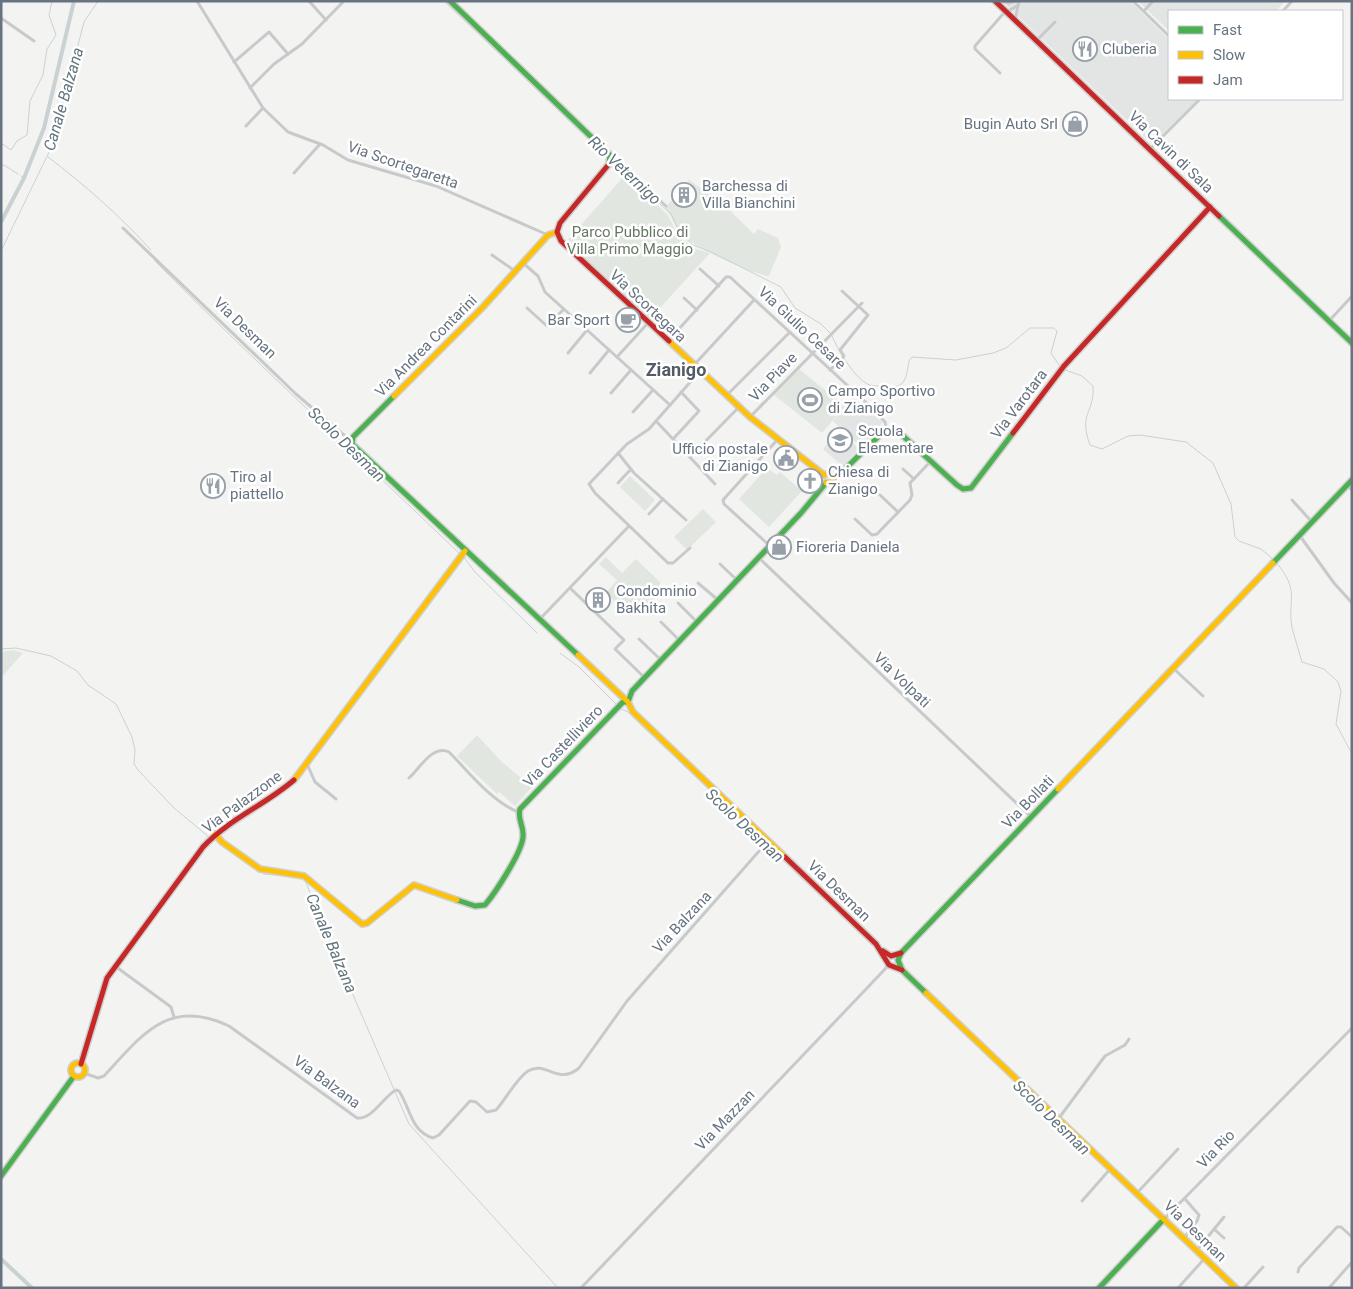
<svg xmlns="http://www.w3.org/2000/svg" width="1353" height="1289" viewBox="0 0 1353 1289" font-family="Roboto,sans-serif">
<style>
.built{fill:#e3e5e5}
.green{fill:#e2e6e1}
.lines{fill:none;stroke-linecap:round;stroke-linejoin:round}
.stream{stroke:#cad1d3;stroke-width:1}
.canal{stroke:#cad1d3;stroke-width:4}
.fast-casing{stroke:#cfd0d0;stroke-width:8}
.slow-casing{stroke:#cfd0d0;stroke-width:8}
.jam-casing{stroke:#cfd0d0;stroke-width:8}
.street{stroke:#c8c9ca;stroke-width:3}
.fast{stroke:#4caf50;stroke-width:5}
.slow{stroke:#ffc107;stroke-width:5}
.jam{stroke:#c62828;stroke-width:5}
.labels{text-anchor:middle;stroke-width:5;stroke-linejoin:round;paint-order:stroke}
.poi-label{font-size:15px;fill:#667380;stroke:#fff;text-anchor:start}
.street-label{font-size:15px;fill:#667380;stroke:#fff}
.park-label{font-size:15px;fill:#677864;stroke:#fff}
.water-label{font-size:16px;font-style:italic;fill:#62747d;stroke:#fff}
.quarter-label{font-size:18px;font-weight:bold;fill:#535c66;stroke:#fff}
</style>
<rect width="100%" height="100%" fill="#f3f4f2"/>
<!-- built -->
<g class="built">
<polygon points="1002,1 1130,1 1169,39 1169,99 1198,99 1152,144"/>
<polygon points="1138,1 1285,1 1276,11 1169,11 1169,31"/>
<polygon points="853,397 882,422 879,430 861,447 833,421"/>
<polygon points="839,430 859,449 842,466 823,449"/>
</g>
<!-- green -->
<g class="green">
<polygon points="625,175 668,215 676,232 693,248 710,253 649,320 565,243"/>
<path d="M689,180L722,203L754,234L758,229L778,238L781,247L769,276C753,275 691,246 681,234C674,227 673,216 665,208Z"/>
<polygon points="799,369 845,406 822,433 774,395"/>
<polygon points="767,468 777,475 780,472 802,491 769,527 739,499"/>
<polygon points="630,476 655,500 645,511 620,487"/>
<polygon points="703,509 716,522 687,550 674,537"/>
<polygon points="606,557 622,573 636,559 661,583 650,596 661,608 653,616 641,605 630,616 606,593 617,580 599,564"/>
<polygon points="13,650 23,653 1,678 1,652"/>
<polygon points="477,735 502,762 532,787 515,806 499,792 497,794 457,756"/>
</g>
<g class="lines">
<!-- stream -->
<g class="stream">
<polyline points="444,1 608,157"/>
<polyline points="1,143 11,150 17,141 27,135 30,101 43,75 47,49 56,35 49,15 52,1"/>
<path d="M48,157C85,185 120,216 151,250"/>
<polyline points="613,161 671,214 680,233 693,245 711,252 781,287 795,308 821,324 830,333"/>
<polyline points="1,166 4,165 18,174"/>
<polyline points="21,176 24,178"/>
<polyline points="1,251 52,146 84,22 98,1"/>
<path d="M155,261C254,361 358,456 460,554"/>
<path d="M832,336C837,348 854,377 866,383C869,386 877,386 881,386C905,391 906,380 909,361L912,357L956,360L993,353L1006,348L1030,328H1054L1057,331L1051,353L1061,368"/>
<path d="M1065,370L1082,376L1093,386C1095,413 1078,412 1090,445L1102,449L1128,436L1140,435L1186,442L1213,463L1231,504L1235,537L1239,541L1261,549L1273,559"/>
<polyline points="463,556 475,572 537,633"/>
<path d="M1276,562C1301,593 1287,597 1292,628C1295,639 1299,651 1302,662L1324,669L1338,682L1341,691L1336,724L1352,754"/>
<polyline points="1,649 16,648 51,656 77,671 88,685 116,704 132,737 135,750 134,764 138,770 174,808 209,837"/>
<polyline points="560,653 579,667 617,705"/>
<polyline points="621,709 628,712 764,842"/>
<polyline points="213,839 264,874 288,876"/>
<polyline points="767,845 868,941"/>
<polyline points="305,880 324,928 409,1124 558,1288"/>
<polyline points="920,990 1107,1169"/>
<polyline points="1110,1172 1159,1219"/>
<polyline points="1162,1222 1185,1244"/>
<polyline points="1205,1263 1231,1288"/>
</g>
<!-- canal -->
<g class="canal">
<polyline points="1,222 24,178 44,128 74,1"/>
<polyline points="1,1259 32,1288"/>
</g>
<defs>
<g id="fast">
<polyline points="450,1 610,155 609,164"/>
<polyline points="1219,216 1352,343"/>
<polyline points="394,396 353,437 352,444 578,655"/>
<polyline points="834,476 844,470 882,433 890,430 902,435 957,485 963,489 971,488 1013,433"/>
<polyline points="1273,563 1352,480"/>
<polyline points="628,702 632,691 801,513 826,483"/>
<path d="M457,900L475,906L485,905C495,893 523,851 523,836C524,826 517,819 520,809L623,702H627"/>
<polyline points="926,993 902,970 898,960 901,953 1058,789"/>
<polyline points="1,1176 74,1076"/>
<polyline points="1099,1288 1164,1219"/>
</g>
<g id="slow">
<polyline points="669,341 750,417 824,475"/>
<polyline points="394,396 482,308 548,235 557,232"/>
<polyline points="824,475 829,473 834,476 832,482 826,483"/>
<polyline points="578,655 628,702 633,712 785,857"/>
<polyline points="294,780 465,551"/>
<polyline points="1058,789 1273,563"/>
<polyline points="215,834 222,842 260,869 304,876 362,924 367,923 414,885 457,900"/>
<polyline points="926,993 1236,1288"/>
<circle cx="78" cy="1070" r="7"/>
</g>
<g id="jam">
<polyline points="995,1 1219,216"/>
<polyline points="609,164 560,223 557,232 561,241 669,341"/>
<polyline points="1013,433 1064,366 1210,207"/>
<polyline points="785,857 876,944 889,965 902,970"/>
<polyline points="883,951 891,956 901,953"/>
<path d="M81,1064L107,978L203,847C229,819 265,805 294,780"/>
</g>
</defs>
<!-- fast casing -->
<use href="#fast" class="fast-casing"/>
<!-- slow casing -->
<use href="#slow" class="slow-casing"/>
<!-- jam casing -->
<use href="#jam" class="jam-casing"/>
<!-- street -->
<g class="street">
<polyline points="197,1 263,108 288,132 323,145 348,160 436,186 548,235"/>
<polyline points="309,1 326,20"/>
<polyline points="1000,1 1009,3 1016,1"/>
<polyline points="1133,1 1169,36"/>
<polyline points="1144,11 1153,1"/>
<polyline points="1283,11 1292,1"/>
<polyline points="1,18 34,41"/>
<polyline points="1015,20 1019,1"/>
<polyline points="1037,40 1055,22"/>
<polyline points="234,62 269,32 288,54"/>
<polyline points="1000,73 975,49 975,46 1003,14 1017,6"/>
<polyline points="250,88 274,64 302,44 344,1"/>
<polyline points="246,126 263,108"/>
<polyline points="1152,147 1200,99"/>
<polyline points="610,155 666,206"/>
<polyline points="294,173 320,144"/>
<polyline points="123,228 296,394 352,442"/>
<polyline points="492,255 515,271"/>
<polyline points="523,263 538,276 545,292 670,405"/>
<polyline points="700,269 719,286"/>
<polyline points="684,298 697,310"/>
<polyline points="527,308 547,326 564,309"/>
<polyline points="1329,321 1352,296"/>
<polyline points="668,341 726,277 730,277 873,409 885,422 887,430"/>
<polyline points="568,353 587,330"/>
<polyline points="617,357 648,323"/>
<polyline points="694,365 754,300"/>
<polyline points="830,370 844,356 840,350 868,315 842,291"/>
<polyline points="590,373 609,350"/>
<polyline points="611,393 631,370"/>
<polyline points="727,395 790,332"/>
<polyline points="633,412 653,390"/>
<polyline points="750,417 862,303"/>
<polyline points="656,421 715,484"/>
<polyline points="674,438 699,411 681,392"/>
<polyline points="618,453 634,473 686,520"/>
<polyline points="690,457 739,407"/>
<polyline points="903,469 914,479"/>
<polyline points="618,483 631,469"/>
<polyline points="1347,485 1352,490"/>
<polyline points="880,495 898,512"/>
<polyline points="1292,500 1312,522"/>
<polyline points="649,514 663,499"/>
<polyline points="855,519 872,535 877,534 910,500 912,495 910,483 931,461"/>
<polyline points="1300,536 1334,583 1352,603"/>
<polyline points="770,546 724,504 723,500 778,439"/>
<polyline points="690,548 673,563 668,563 595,493 589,484 627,444 649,429 700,371"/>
<polyline points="759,558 1031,817"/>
<polyline points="720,564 737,580"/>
<polyline points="698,583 718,600"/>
<polyline points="570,588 624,640 615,649 645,678"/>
<polyline points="678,603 697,622"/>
<polyline points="539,620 629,526"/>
<polyline points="661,622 680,641"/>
<polyline points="639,639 661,660"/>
<polyline points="1173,668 1203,696"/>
<polyline points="307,764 315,782 336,799"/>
<path d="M409,778C420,768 433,744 449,752C469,772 491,801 518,812"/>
<polyline points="115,966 171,1007 174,1017"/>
<path d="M84,1073L98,1078L104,1076C142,1035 168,997 229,1026L357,1118C372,1120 383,1097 396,1090L399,1091C410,1107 411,1132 433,1138L439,1135L470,1101L476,1102L487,1112L496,1110C506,1099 516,1079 528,1071C546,1060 558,1086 579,1068L627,1001L768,841"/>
<polyline points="1059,1118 1105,1056 1125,1045 1129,1039"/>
<polyline points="1137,1193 1178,1149"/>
<polyline points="1082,1201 1111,1168"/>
<polyline points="1164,1219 1352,1028"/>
<polyline points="1214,1229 1224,1238"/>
<polyline points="1184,1238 1197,1221 1199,1215 1185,1199"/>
<polyline points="1197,1250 1224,1217"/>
<polyline points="1298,1272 1299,1268 1337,1227 1341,1227 1352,1237"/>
<polyline points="581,1288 869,986 886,968 887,963"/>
<polyline points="1178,1288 1205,1258"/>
<polyline points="1244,1288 1263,1267"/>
<polyline points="1329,1288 1352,1262"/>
</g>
<!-- fast -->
<use href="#fast" class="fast"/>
<!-- slow -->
<use href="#slow" class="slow"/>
<!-- jam -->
<use href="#jam" class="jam"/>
</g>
<!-- icons -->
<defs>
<symbol id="restaurant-ring" viewBox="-11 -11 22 22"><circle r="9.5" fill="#fff" stroke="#97a0a8" stroke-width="1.5"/><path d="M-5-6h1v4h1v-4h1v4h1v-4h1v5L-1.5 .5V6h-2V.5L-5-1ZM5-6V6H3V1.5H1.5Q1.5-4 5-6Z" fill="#97a0a8"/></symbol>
<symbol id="shop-ring" viewBox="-11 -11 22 22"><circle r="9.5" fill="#fff" stroke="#97a0a8" stroke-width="1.5"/><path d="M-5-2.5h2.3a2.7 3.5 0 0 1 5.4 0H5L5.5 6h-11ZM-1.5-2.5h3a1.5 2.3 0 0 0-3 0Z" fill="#97a0a8"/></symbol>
<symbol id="building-ring" viewBox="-11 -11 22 22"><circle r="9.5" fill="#fff" stroke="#97a0a8" stroke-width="1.5"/><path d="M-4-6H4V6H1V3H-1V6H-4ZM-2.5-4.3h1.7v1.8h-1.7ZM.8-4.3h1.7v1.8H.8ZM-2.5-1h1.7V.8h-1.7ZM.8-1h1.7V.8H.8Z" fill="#97a0a8"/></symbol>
<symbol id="cafe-ring" viewBox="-11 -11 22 22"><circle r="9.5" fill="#fff" stroke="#97a0a8" stroke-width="1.5"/><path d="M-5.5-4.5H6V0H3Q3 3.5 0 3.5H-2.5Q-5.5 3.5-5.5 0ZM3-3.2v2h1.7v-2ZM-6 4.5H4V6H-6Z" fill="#97a0a8"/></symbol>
<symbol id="stadium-ring" viewBox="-11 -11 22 22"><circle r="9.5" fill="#fff" stroke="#97a0a8" stroke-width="1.5"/><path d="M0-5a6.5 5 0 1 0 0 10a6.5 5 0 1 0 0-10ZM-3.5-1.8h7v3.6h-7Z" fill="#97a0a8"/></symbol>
<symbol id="school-ring" viewBox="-11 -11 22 22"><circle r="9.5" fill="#fff" stroke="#97a0a8" stroke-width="1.5"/><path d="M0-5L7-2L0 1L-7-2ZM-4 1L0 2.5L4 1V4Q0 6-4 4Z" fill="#97a0a8"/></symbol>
<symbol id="civic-ring" viewBox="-11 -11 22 22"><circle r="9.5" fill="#fff" stroke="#97a0a8" stroke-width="1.5"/><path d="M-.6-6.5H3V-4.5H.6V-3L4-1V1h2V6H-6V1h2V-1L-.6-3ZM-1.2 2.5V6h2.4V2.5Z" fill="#97a0a8"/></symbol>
<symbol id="church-ring" viewBox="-11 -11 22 22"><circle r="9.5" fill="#fff" stroke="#97a0a8" stroke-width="1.5"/><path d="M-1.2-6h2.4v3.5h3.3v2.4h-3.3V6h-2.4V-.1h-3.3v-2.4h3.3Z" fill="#97a0a8"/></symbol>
</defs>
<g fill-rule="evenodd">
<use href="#restaurant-ring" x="1071" y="35" width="28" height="28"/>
<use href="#shop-ring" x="1061" y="110" width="28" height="28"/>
<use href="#building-ring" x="670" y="181" width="28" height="28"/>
<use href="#cafe-ring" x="614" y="306" width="28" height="28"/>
<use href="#stadium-ring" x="796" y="386" width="28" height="28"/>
<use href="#school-ring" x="826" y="426" width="28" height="28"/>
<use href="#civic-ring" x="772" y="444" width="28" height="28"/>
<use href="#church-ring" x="796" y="467" width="28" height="28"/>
<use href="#restaurant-ring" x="199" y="472" width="28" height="28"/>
<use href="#shop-ring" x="765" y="533" width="28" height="28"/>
<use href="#building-ring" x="584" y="586" width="28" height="28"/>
</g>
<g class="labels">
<!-- poi labels -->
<g class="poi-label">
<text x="1102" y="54">Cluberia</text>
<text x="1058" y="129" text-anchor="end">Bugin Auto Srl</text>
<text x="702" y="191">Barchessa di<tspan x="702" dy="17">Villa Bianchini</tspan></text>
<text x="610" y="325" text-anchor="end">Bar Sport</text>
<text x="828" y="396">Campo Sportivo<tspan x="828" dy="17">di Zianigo</tspan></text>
<text x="858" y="436">Scuola<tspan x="858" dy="17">Elementare</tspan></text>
<text x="768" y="454" text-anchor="end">Ufficio postale<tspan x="768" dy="17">di Zianigo</tspan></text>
<text x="828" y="477">Chiesa di<tspan x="828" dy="17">Zianigo</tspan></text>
<text x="230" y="482">Tiro al<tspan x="230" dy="17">piattello</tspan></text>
<text x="796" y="552">Fioreria Daniela</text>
<text x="616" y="596">Condominio<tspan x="616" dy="17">Bakhita</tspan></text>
</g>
<!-- street labels -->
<g class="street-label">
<text transform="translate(1171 152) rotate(44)" y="5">Via Cavin di Sala</text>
<text transform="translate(403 165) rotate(19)" y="5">Via Scortegaretta</text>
<text transform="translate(648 306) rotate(43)" y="5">Via Scortegara</text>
<text transform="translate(245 328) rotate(44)" y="5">Via Desman</text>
<text transform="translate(802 328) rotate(43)" y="5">Via Giulio Cesare</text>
<text transform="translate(426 346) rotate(-45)" y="5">Via Andrea Contarini</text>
<text transform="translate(773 377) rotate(-46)" y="5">Via Piave</text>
<text transform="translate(1019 404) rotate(-53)" y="5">Via Varotara</text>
<text transform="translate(902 680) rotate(44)" y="5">Via Volpati</text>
<text transform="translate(563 746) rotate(-46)" y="5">Via Castelliviero</text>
<text transform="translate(242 802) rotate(-36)" y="5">Via Palazzone</text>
<text transform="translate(1028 802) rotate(-46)" y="5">Via Bollati</text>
<text transform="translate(839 891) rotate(44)" y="5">Via Desman</text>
<text transform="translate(682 922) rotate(-47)" y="5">Via Balzana</text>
<text transform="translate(327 1082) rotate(36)" y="5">Via Balzana</text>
<text transform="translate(725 1120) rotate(-46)" y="5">Via Mazzan</text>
<text transform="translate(1216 1149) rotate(-46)" y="5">Via Rio</text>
<text transform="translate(1195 1231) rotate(44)" y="5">Via Desman</text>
</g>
<!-- park labels -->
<g class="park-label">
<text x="630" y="237">Parco Pubblico di<tspan x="630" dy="17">Villa Primo Maggio</tspan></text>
</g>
<!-- water labels -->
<g class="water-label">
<text transform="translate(63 99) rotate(-74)" y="6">Canale Balzana</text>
<text transform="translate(625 170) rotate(43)" y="6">Rio Veternigo</text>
<text transform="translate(347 444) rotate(44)" y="6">Scolo Desman</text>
<text transform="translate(745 825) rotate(43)" y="6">Scolo Desman</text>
<text transform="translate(332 943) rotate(67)" y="6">Canale Balzana</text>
<text transform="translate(1052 1117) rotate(44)" y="6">Scolo Desman</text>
</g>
<!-- quarter labels -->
<g class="quarter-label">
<text x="676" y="376">Zianigo</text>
</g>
</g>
<!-- border -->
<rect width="1353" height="1289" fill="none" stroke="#667380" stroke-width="5"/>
<!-- legend -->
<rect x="1168" y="10" width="175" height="90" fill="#ffffff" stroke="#c2c7cc"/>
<rect x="1178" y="26" width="25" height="8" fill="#4caf50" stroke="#c2c7cc"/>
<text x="1213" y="35" font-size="15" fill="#667380">Fast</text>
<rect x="1178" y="51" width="25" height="8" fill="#ffc107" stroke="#c2c7cc"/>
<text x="1213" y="60" font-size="15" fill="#667380">Slow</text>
<rect x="1178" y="76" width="25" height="8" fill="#c62828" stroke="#c2c7cc"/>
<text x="1213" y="85" font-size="15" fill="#667380">Jam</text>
</svg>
